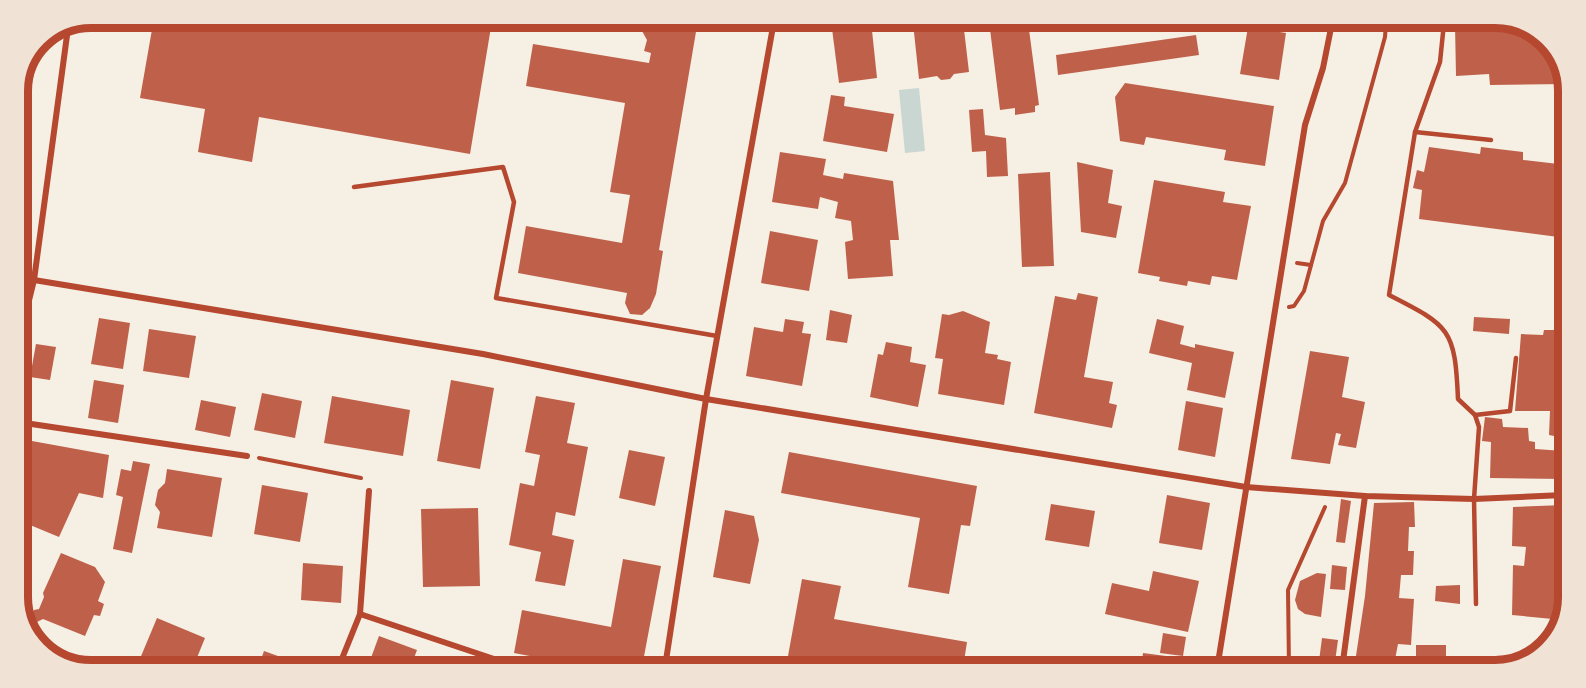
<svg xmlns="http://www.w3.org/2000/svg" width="1586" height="688" viewBox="0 0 1586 688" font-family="Commissioner,sans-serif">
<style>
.water{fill:#c9d6d2}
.building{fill:#bf614a}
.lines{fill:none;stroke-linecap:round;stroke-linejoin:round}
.path{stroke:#b5482f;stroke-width:4}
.service{stroke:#b5482f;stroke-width:4.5}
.minor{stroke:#b5482f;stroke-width:6}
.rim{fill:none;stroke:#b5482f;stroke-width:8}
</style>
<rect width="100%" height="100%" fill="#f6efe4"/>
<!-- water -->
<polygon class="water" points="919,88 925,151 905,153 899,90"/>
<!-- building -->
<g class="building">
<polygon points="154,18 444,19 491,27 470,154 259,117 252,162 198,152 205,109 140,98"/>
<polygon points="658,20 698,20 659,250 663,251 656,294 650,308 642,315 630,314 625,303 627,293 518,273 526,226 622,243 630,195 610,192 625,103 526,86 533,44 649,63 651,53 644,51 647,40 642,31 650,25 657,26"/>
<polygon points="831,21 871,21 877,78 839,83"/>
<polygon points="915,21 963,21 969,72 954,74 950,79 941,80 937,76 919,79 913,23"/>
<polygon points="989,21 1028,22 1039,105 1035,106 1035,112 1015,115 1015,108 1000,110"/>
<polygon points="1053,22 1108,22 1108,23 1054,30"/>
<polygon points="1455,25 1525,25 1553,47 1567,84 1490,85 1489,74 1456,76"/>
<polygon points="1248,27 1286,33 1279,80 1240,74"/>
<polygon points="1196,35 1199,55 1058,75 1056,55"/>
<polygon points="1125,83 1274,106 1265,166 1224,160 1226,150 1146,137 1144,145 1120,141 1115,97"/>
<polygon points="831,95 845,97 844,106 894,114 887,152 823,141"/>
<polygon points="983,109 985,135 1006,138 1008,176 987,177 986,151 972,152 969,110"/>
<polygon points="1429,147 1480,154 1481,147 1523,152 1523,160 1567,165 1566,238 1419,219 1422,190 1413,188 1417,170 1424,172"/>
<polygon points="780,152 826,159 823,175 843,179 844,173 893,181 899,240 890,240 893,276 848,279 845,242 853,240 851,221 835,218 838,202 820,197 818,209 772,202"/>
<polygon points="1077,162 1113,170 1108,203 1122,206 1116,238 1081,232"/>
<polygon points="1050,172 1054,266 1022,267 1018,174"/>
<polygon points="1154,180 1225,192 1223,202 1251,206 1237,280 1212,276 1210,285 1188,281 1187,286 1159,281 1160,277 1138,273"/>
<polygon points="770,231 818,240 809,291 761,283"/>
<polygon points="1078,293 1098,297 1084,377 1113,382 1109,403 1117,405 1112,428 1034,413 1055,296 1076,300"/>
<polygon points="1555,299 1566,299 1564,438 1549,435 1550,411 1515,411 1521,334 1543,335 1544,330 1554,330"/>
<polygon points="830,310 852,315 847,343 826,340"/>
<polygon points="963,311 990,322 985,353 998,355 997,359 1011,362 1004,405 938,394 943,359 935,358 942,314 949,315"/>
<polygon points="1474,317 1510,319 1509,334 1473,331"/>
<polygon points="99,318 130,323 123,369 91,364"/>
<polygon points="785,319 804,322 802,333 811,334 802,386 746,376 754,327 783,332"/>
<polygon points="1157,319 1184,326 1180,344 1195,348 1195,344 1234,352 1225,398 1187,390 1192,363 1149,353"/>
<polygon points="149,329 196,336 189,378 143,371"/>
<polygon points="886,342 912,347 910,362 926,365 918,407 870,397 878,354 883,355"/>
<polygon points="36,344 56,347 50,380 30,377"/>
<polygon points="1310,351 1349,357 1342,397 1365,402 1356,448 1338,445 1341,434 1336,433 1330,464 1291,459"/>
<polygon points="94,380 124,385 118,423 88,418"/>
<polygon points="451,380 494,388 480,469 437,461"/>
<polygon points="262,393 302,401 295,438 254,430"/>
<polygon points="332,396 410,410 403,456 324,443"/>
<polygon points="536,396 575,403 567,443 588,447 575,516 556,512 552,535 574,540 565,586 535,581 541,552 509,545 520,483 534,486 540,455 525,452"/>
<polygon points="201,400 236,407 230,437 195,430"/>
<polygon points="1186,401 1223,408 1215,457 1178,450"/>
<polygon points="1485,417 1502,419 1503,427 1528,428 1529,441 1535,442 1535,449 1564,451 1564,479 1490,478 1491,442 1482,441"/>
<polygon points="32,441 109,455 103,498 79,493 59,537 18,520 18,477 26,478"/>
<polygon points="629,450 665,457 655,506 619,498"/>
<polygon points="789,452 977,486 970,526 961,525 949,594 908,587 920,518 781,493"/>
<polygon points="133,461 150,464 132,553 113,549 123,497 116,495 121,469 131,471"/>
<polygon points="167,469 222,478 212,537 157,528 160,512 155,505 158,490 165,483"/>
<polygon points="262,485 308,493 300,542 254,534"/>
<polygon points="1167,495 1210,503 1202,550 1159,543"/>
<polygon points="1341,499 1351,501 1345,543 1336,542"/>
<polygon points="1414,502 1415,527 1409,527 1408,551 1414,551 1413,575 1401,575 1399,598 1414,599 1411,645 1398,644 1393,670 1354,669 1365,596 1374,503"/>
<polygon points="1051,504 1095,511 1089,547 1045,540"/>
<polygon points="1564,505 1563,620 1512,615 1513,565 1524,566 1526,547 1512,546 1513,507"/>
<polygon points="478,508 480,586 423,587 421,509"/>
<polygon points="725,510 754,516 759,540 750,584 713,577"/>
<polygon points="61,553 95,567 105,582 98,601 104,604 100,616 94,615 85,636 43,619 37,622 31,617 34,610 39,609 44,597 43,593"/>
<polygon points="623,559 661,566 642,667 587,667 514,653 522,610 611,627"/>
<polygon points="303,563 343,566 341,603 301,600"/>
<polygon points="1332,565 1347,567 1345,590 1330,589"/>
<polygon points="1153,571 1199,581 1188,632 1105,614 1112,583 1149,591"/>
<polygon points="1317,573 1326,574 1321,617 1305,614 1298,609 1295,600 1300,581"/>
<polygon points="802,579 841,586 834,619 967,642 963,668 879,668 827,659 825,667 786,667"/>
<polygon points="1460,585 1460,604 1435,601 1436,586"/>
<polygon points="157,618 205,638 194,665 148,665 139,661"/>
<polygon points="1163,633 1186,637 1183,656 1160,653"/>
<polygon points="379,636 417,650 411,666 368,666"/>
<polygon points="1322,638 1338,640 1334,669 1318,669"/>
<polygon points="1416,645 1446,645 1446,656 1416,657"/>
<polygon points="264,651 303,665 259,665"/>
<polygon points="1143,653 1166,656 1164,669 1141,669"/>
<polygon points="459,658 479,666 456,666"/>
<polygon points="719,662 744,666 744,667 718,667"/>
</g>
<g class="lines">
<!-- path -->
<g class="path">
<polyline points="1297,263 1311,265"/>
<polyline points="1289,307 1294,306 1304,291 1323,221 1345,183 1385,37 1386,23"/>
<polyline points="259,458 361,478"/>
<polyline points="1289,669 1288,590 1325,507"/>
</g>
<!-- service -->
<g class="service">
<path d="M1444,23L1440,62L1415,132L1389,295C1450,326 1455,329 1458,399L1475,415L1479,427L1474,499L1476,604"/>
<polyline points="1415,132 1491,140"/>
<polyline points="354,187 503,167 514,202 496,298 717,336"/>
<polyline points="18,277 34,280"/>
<polyline points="1475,415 1510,411 1516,358"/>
</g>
<!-- minor -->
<g class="minor">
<polyline points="34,280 483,354 706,399 1246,487 1365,496 1474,499 1564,495"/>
<polyline points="18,345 34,280 68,28"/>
<polyline points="18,422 247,456"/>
<polyline points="360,614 500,661 526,666"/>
<polyline points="58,660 70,665"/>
<polyline points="339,666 360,614 369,491"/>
<polyline points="665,667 706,399 774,21"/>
<polyline points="1217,669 1305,125 1323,68 1332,23"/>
<polyline points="1342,669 1365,496"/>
</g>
</g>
<!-- crop -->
<path d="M0 0H1586V688H0ZM91 28H1495A63 63 0 0 1 1558 91V597A63 63 0 0 1 1495 660H91A63 63 0 0 1 28 597V91A63 63 0 0 1 91 28Z" fill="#f1e2d6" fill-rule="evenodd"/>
<path class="rim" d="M91 28H1495A63 63 0 0 1 1558 91V597A63 63 0 0 1 1495 660H91A63 63 0 0 1 28 597V91A63 63 0 0 1 91 28Z"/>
</svg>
